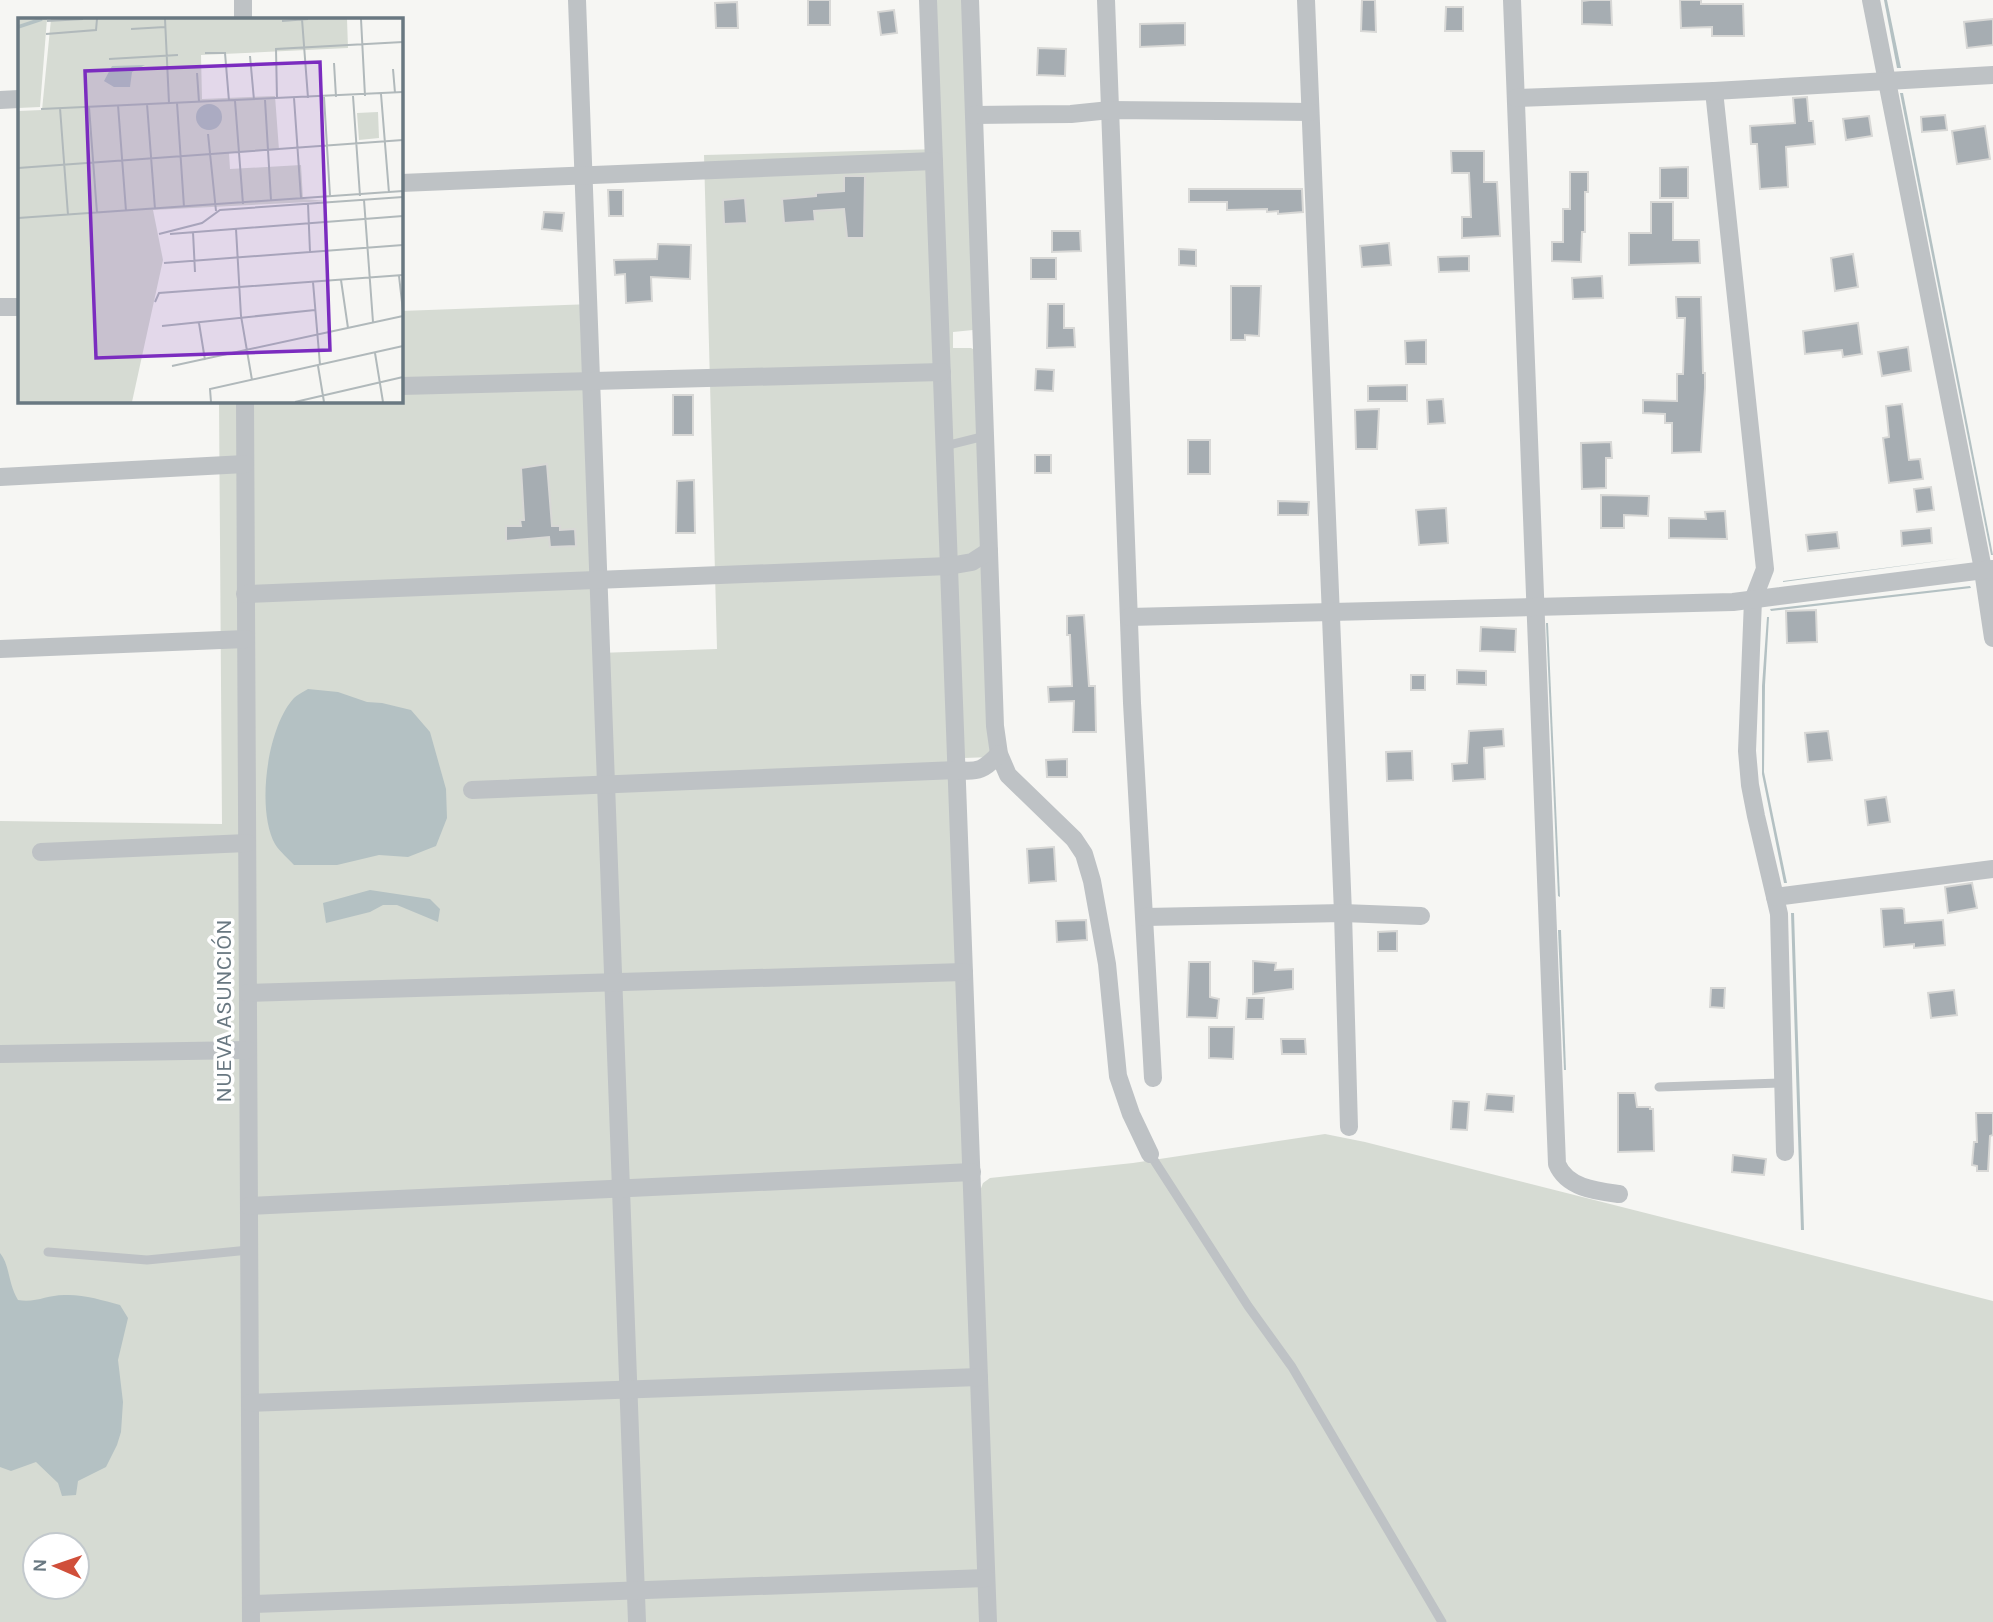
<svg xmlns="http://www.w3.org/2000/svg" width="1993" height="1622" viewBox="0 0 1993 1622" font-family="Karla,sans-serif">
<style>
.green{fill:#d6dbd3;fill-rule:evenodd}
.water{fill:#b4c1c3}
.building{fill:#a6adb2;stroke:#d8d8d6;stroke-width:2}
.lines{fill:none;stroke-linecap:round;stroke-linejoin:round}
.lane{stroke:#bec2c5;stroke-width:9}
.street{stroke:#bec2c5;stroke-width:18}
.labels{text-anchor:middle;stroke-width:7;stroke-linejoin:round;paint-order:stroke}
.street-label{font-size:23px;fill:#697881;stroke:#fff}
.inset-river{fill:none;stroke:#b4c1c3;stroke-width:3.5}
.inset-road{fill:none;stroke:#b1b9bb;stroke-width:2}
.view{fill:#7b2cbf;fill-opacity:0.15;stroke:#7b2cbf;stroke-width:3.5}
.inset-edge{fill:none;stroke:#697881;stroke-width:3.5}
</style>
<rect width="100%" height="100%" fill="#f6f6f3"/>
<!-- green -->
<g class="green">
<path d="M936,0H963L973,330L953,332V348H971L975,350L992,757L964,758L988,1622H0V821L222,824L219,401H401V311L593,304L598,653L717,649L704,155L941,149ZM35,1545H77V1587H35Z"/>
<polygon points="1325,1134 1365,1142 1993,1301 1993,1622 991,1622 980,1191 983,1183 990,1178 1133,1163"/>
</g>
<!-- water -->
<g class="water">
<polygon points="1884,0 1887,0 1901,68 1897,68"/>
<polygon points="1900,93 1903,93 1993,555 1991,555"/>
<polygon points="1961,558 1783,582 1783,581"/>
<polygon points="1970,586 1971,588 1771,611 1770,609"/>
<polygon points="1767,617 1769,617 1765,685 1764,772 1787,883 1784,883 1762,774 1762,686"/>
<polygon points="1546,623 1548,623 1560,897 1558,896"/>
<path d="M308,689L338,692L367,702L382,703L411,710L430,732L446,789L447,818L436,846L408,857L379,855L337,865H294C288,858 280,852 275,844C256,810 267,727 294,698C297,695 303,692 308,689Z"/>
<polygon points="370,890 430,899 440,909 438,922 397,905 383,905 370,912 326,923 323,903"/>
<polygon points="1791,913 1794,913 1804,1230 1801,1230"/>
<polygon points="1558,930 1561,930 1566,1070 1564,1070"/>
<path d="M0,1253C10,1265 8,1284 18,1300C36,1303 47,1295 64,1295C83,1294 102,1300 120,1305L128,1318L118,1360L123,1402L121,1432L117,1445L106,1467L78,1481L76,1495L62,1496L58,1483L36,1462L11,1471L0,1467Z"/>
</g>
<!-- building -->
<g class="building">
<rect x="808" y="0" width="22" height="25"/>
<polygon points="1362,0 1375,0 1376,32 1361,31"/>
<polygon points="1590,0 1611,0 1612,25 1582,24 1582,1"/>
<polygon points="1680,0 1701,0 1701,4 1743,4 1744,36 1712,36 1712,27 1681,28"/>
<polygon points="737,2 738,28 716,28 715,3"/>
<polygon points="1446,7 1463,7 1463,31 1445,31"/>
<polygon points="894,10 897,33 881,35 878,12"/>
<polygon points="1993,19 1993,45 1967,48 1964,22"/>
<polygon points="1185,23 1185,45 1140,47 1140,24"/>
<polygon points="1038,48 1066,49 1065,76 1037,75"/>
<polygon points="1807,97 1809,121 1813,121 1815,144 1786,147 1788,187 1760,189 1757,144 1751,144 1750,126 1795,123 1793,98"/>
<polygon points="1945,115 1947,130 1922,132 1921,117"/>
<polygon points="1869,116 1872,136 1846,140 1843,119"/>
<polygon points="1985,126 1990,159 1957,164 1952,131"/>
<polygon points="1451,151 1484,151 1484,182 1497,182 1500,236 1462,238 1462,217 1471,217 1469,173 1452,173"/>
<polygon points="1688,167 1688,198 1660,198 1660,168"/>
<polygon points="1570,172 1588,172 1588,192 1585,192 1585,232 1582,232 1581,262 1552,261 1552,242 1563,242 1563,209 1570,209"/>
<polygon points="844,176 865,176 864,238 847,238 844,209 814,211 815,221 784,223 782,199 816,196 816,193 844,191"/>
<polygon points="1189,189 1302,189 1303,212 1278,214 1278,211 1267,212 1267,209 1227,210 1227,202 1189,202"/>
<polygon points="608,190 623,190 623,216 609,216"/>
<polygon points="745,198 747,223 724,224 723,200"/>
<polygon points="1651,202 1673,202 1673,240 1699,240 1700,263 1629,265 1629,233 1651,233"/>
<polygon points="544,212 564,213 562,231 542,229"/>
<polygon points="1052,231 1080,231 1081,251 1052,252"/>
<polygon points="1389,243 1391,265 1362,267 1360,246"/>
<polygon points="658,244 691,245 690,279 651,277 652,301 626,303 625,274 615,275 614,260 657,259"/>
<polygon points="1179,249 1196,250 1196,266 1179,265"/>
<polygon points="1853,254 1858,287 1835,291 1831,258"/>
<polygon points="1469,256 1469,271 1439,272 1438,257"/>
<rect x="1031" y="258" width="25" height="21"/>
<polygon points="1602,276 1603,298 1573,299 1572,278"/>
<polygon points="1231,286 1261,286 1259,336 1245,335 1245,340 1231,340"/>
<polygon points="1676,297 1701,297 1703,373 1705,373 1705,388 1701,452 1672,453 1672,423 1665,423 1665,414 1643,413 1643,400 1677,401 1677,374 1683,374 1685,318 1677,318"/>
<polygon points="1048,304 1064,304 1064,328 1074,328 1075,347 1047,348"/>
<polygon points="1858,323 1862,354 1843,357 1842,350 1805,354 1803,331"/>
<polygon points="1426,340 1426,364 1406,364 1405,341"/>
<polygon points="1908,347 1911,371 1882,376 1878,352"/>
<polygon points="1036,369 1054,370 1053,391 1035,390"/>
<polygon points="1407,385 1407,401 1368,401 1368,386"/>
<rect x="673" y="395" width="20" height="40"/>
<polygon points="1443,399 1445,423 1428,424 1427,400"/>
<polygon points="1902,404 1909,460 1920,459 1923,479 1889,483 1883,438 1889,437 1886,406"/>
<polygon points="1379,409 1377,449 1356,449 1355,410"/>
<rect x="1188" y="440" width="22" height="34"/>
<polygon points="1611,442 1612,458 1606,458 1606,488 1582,489 1581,443"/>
<rect x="1035" y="455" width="16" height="18"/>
<polygon points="547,464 552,526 560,526 560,530 575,529 576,546 550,547 549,537 506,541 506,526 521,526 520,520 524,520 521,468"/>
<polygon points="694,480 695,533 676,533 677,481"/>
<polygon points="1931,487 1934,510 1917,512 1914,489"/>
<polygon points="1601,495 1649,496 1648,516 1624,515 1624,528 1601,528"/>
<polygon points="1278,501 1309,502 1308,515 1278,515"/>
<polygon points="1446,508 1448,543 1419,545 1416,510"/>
<polygon points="1725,511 1727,539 1669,538 1669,518 1706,519 1705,512"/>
<polygon points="1931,528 1932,543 1902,546 1901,531"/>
<polygon points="1837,532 1839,548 1808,551 1806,535"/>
<polygon points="1816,610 1817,642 1787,643 1786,611"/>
<polygon points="1084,615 1089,686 1095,686 1096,732 1073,732 1074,701 1049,702 1048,687 1072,686 1070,635 1067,635 1067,616"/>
<polygon points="1481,627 1516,629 1515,652 1480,651"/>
<polygon points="1457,670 1486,671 1486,685 1457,684"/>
<rect x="1411" y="675" width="14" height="15"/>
<polygon points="1503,729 1504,746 1484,748 1485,779 1453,781 1452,764 1467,763 1469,731"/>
<polygon points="1828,731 1832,760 1808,762 1805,733"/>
<polygon points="1412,751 1413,780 1387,781 1386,752"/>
<polygon points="1067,759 1067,777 1047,777 1046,760"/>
<polygon points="1886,797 1890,822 1868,825 1865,800"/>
<polygon points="1054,847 1056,881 1029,883 1027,849"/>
<polygon points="1972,883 1977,908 1948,913 1945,887"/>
<polygon points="1901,908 1904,909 1905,923 1943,920 1945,945 1914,948 1914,944 1884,947 1881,909"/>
<polygon points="1086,920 1087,940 1057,942 1056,921"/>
<polygon points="1397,931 1397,951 1378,951 1378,932"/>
<polygon points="1253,961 1276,963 1275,970 1293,969 1293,989 1253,994"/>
<polygon points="1189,962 1210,962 1210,997 1219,999 1217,1018 1187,1017"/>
<polygon points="1711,988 1725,988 1724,1008 1710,1007"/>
<polygon points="1954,990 1957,1015 1931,1018 1928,993"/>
<polygon points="1247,998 1264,998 1263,1019 1246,1019"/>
<polygon points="1209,1027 1234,1027 1233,1059 1209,1058"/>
<polygon points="1281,1039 1305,1039 1306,1054 1282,1054"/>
<polygon points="1618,1093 1635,1093 1637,1107 1650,1107 1650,1109 1653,1109 1654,1151 1618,1152"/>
<polygon points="1487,1094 1514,1096 1513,1112 1485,1110"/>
<polygon points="1453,1101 1469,1102 1467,1130 1451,1129"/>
<polygon points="1976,1113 1993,1113 1993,1135 1990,1136 1988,1171 1977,1171 1977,1166 1972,1165 1974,1142 1977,1142"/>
<polygon points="1733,1155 1766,1159 1764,1175 1732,1172"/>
</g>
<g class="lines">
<!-- lane -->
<g class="lane">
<polyline points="945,446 985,436"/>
<polyline points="1659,1087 1783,1083"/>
<polyline points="1150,1154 1248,1306 1292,1367 1442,1622"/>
<polyline points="48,1252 147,1260 249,1250"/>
</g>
<!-- street -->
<g class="street">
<polyline points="243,0 243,19"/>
<polyline points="577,0 637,1622"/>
<polyline points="928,0 988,1622"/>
<polyline points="970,0 995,726 999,754 1008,775 1074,839 1084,854 1092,881 1107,964 1118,1076 1131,1114 1150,1154"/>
<polyline points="1106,0 1132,703 1153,1078"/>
<polyline points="1306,0 1343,913 1349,1127"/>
<path d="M1512,0L1557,1164C1567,1188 1596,1191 1619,1194"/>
<polyline points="1871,0 1982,564 1993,638"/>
<polyline points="1714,91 1765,569 1753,600 1747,751 1750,785 1756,816 1779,914 1785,1152"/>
<polyline points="1516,98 1714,91 1993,75"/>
<polyline points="0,100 19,99"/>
<polyline points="974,115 1071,114 1110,110 1310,112"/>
<polyline points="401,183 934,161"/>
<polyline points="0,307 19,307"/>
<polyline points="401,386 942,372"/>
<polyline points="245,401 251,1622"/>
<polyline points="0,477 245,464"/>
<polyline points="245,594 949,566 972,562 989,551"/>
<polyline points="1129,617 1733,602 1993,569"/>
<polyline points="0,649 246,639"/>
<path d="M472,790L957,770C978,773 985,769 999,754"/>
<polyline points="41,852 247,843"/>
<polyline points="1775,897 1993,869"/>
<polyline points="1145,917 1343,913 1421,916"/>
<polyline points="248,993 964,972"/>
<polyline points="0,1054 248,1050"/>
<polyline points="249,1206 972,1172"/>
<polyline points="250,1403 979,1377"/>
<polyline points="251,1604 986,1578"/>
</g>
</g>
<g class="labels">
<!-- street labels -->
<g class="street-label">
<text transform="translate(223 1011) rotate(-90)" y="8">NUEVA ASUNCIÓN</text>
</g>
</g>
<!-- overview -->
<g transform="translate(18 18)">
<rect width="385" height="385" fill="#f6f6f3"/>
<path d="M0,1H29L22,89L0,90ZM33,1H329L330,30L183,37L184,81L257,78L261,132L211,135L212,151L283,147L285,181L311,183L135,192L145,242L114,384H0V93L24,92ZM360,94L361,120L341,122L339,95Z" fill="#d6dbd3"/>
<path d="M127,47L114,54L112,69H96L86,63L94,48ZM178 99a13 13 0 1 1 26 0a13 13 0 1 1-26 0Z" fill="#b4c1c3"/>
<path class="inset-river" d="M0,9L24,1"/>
<path class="inset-road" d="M147,1L151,85M284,1L290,80M343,1L347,78M29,3L65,1M264,3L290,1M113,11L147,9M28,16L78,12L79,1M187,35H207L211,83M232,38L236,82M91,41L160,37M316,45L318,79M375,51L377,75M179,55L181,84M363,76L371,175M335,78L342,178M306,79L312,178M276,80L283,180M259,81L258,31L385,24M247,82L253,182M217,83L225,186M159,85L166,189M129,86L137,191M100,87L108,193M71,89L79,195M42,90L50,197M23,91L385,74M190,116L198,193M0,150L385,122M346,182L355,304M290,186L292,234M0,200L385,173M218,211L223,298L234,362M175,214L177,254M141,216L184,205L202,192L385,179M152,216L385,198M146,245L385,227M381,258L385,293M323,262L330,310M295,264L302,347M137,284L141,275L385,257M181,305L187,342M144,308L297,292M357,335L365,384M154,348L385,298M300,348L306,384M193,384L192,371L385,328M277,384L385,359"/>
<path class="view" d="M302,44L312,332L78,340L67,53Z"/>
<rect width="385" height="385" class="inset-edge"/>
</g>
<!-- north arrow -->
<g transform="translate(56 1566) rotate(272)"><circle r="33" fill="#ffffff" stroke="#c3c9cd" stroke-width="2"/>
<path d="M0-5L12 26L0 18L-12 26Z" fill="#d04f3a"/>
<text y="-10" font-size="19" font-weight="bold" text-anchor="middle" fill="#697881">N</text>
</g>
</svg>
